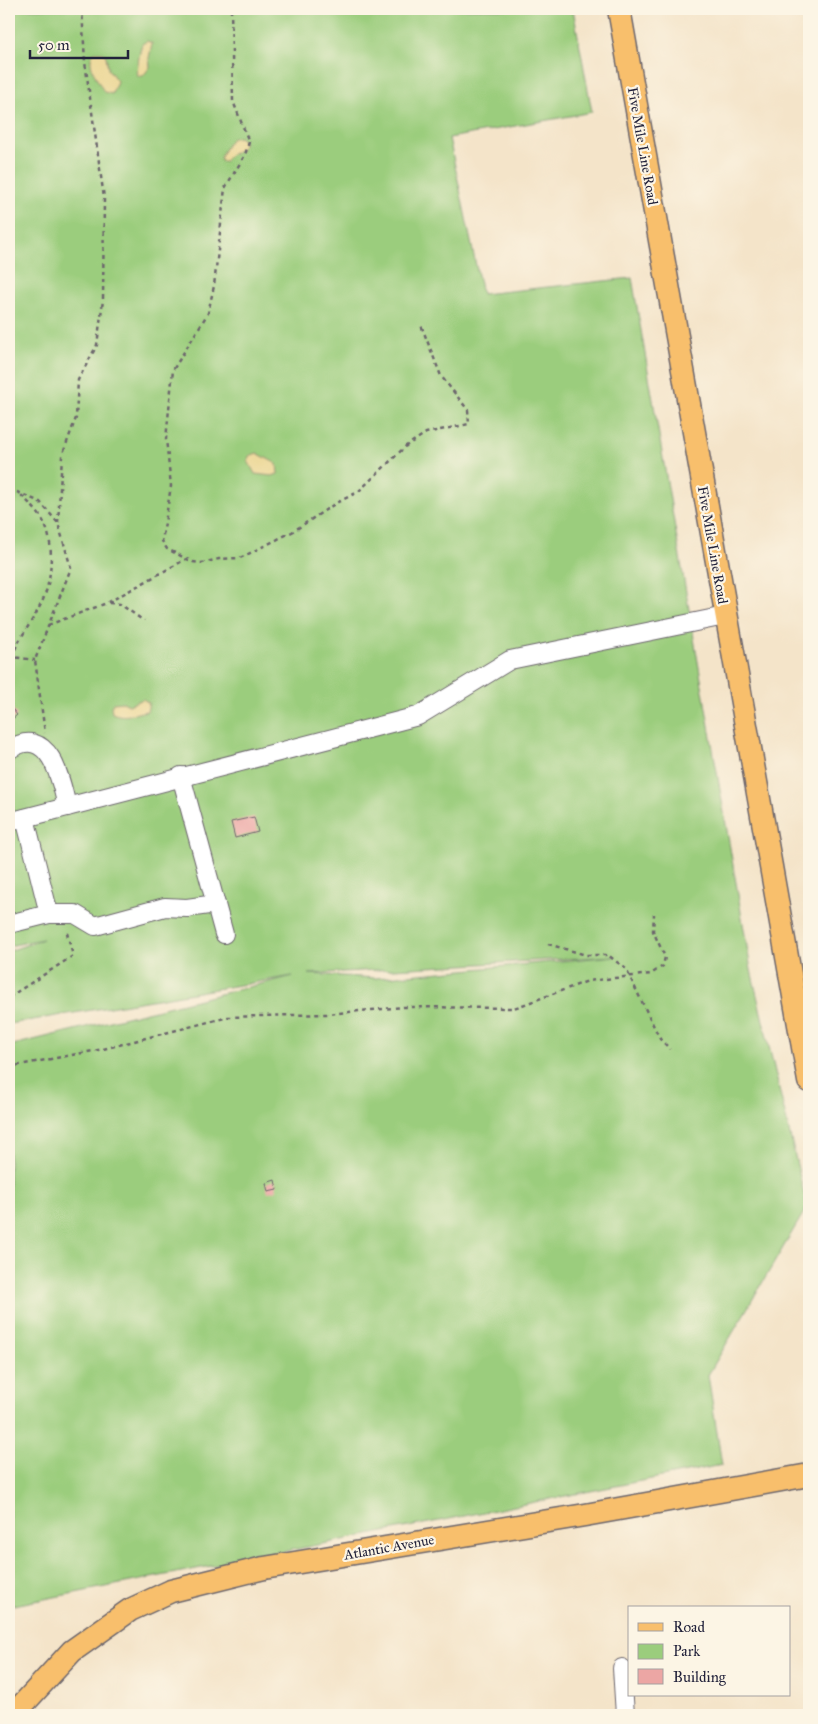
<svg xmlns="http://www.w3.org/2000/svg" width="818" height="1724" viewBox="0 0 818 1724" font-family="'IM FELL Great Primer',serif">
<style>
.green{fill:#9bcd7d;stroke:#5e785c;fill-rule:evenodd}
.sand{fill:#eeda9e;stroke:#887e6c}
.building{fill:#eca6a4}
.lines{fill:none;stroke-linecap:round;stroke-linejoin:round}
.minor-casing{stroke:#6c666d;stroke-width:20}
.major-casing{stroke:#6c666d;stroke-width:25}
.path{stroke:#6c666d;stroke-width:2.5;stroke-dasharray:4 4;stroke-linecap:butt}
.minor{stroke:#fff;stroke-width:18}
.major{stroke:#f8bf6c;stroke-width:22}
.labels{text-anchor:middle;stroke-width:4.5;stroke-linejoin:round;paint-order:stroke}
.street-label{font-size:14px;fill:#22223b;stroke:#fcf5e5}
</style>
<rect width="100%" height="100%" fill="#fcf5e5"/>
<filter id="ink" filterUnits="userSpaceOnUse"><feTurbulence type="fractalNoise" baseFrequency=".02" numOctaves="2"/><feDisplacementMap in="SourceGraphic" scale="10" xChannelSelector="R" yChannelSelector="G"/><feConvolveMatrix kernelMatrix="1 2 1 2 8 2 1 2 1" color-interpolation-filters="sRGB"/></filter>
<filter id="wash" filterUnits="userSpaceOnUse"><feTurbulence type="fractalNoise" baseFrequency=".0096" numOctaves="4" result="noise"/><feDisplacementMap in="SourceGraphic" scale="20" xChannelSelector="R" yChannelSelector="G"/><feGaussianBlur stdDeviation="1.12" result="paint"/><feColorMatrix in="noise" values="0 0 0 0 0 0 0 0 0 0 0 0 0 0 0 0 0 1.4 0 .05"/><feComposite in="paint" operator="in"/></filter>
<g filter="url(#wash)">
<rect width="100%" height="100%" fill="#f4e4c9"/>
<!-- green -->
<path class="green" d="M9,9H573L592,112L449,138L482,294L632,278L751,970L807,1207L708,1375L722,1465L9,1606V1046L293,976L9,1024V951L43,939L9,946ZM615,956L376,978L309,974Z"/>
<!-- sand -->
<g class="sand">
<path d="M147,41L152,43L149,58L150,67L143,76H138C136,69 140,51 142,44Z"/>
<path d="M94,52H102L106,56L108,69L117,81L112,94L104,92C98,80 85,63 94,52Z"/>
<path d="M239,137L243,140L244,145C238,154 230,152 225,161H222L220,158C222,153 228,143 232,138Z"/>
<polygon points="257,453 277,464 278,474 272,476 255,474 248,461 249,456"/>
<path d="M143,699L149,703L147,711C134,713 125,719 112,713L111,707L113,703L123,702L129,705Z"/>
</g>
<g id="blocks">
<!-- building -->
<g class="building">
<polygon points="9,705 17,715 9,722"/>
<polygon points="254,817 258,832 235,838 231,822"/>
<polygon points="275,1180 277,1190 268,1192 266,1183"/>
</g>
</g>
</g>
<g filter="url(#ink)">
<use href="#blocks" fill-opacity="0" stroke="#6c666d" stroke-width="1"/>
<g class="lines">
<defs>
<g id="minor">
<path d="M9,750C49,723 61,779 67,807"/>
<polyline points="181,776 224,934"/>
<polyline points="25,818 49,914"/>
<polyline points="9,822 418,716 510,660 725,616"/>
<polyline points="9,924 49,914 75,914 95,926 165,907 187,908 216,904"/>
<polyline points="622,1668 625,1715"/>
</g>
<g id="major">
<polyline points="619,9 809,1081"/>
<polyline points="13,1715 72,1651 130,1610 171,1591 264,1568 585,1515 809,1475"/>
</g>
</defs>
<!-- minor casing -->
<use href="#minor" class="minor-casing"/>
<!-- major casing -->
<use href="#major" class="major-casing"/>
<!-- path -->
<g class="path">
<polyline points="231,9 233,101 249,142 245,155 225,188 214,286 208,313 173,370 166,439 171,486 162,541 167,549 193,562 202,563 219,559 240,558 292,532 336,503 358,492 406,446 426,433 469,424 468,410 441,376 421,325"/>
<polyline points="9,491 17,492 40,502 58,523 71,568 35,660 45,733"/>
<polyline points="58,523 62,456 76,418 78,380 97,345 103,300 104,198 85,62 82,9"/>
<polyline points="109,603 120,604 144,621"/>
<polyline points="48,625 107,603 186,559"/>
<path d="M12,657C18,639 31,624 40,606C52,585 56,541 42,519C36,509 27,501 19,493"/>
<polyline points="9,659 12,657 35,660"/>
<polyline points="548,944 586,955 608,955 626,969 660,1039 670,1049"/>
<polyline points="9,997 73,956 66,929"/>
<polyline points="9,1067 103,1049 228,1017 327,1014 404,1007 514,1008 588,981 651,974 663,966 665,957 653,931 654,914"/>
</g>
<!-- minor -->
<use href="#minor" class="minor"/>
<!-- major -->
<use href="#major" class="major"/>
</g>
</g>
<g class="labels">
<!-- street labels -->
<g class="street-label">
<text transform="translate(643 146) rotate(80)" y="5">Five Mile Line Road</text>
<text transform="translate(713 545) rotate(80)" y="5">Five Mile Line Road</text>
<text transform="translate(389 1547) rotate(-10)" y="5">Atlantic Avenue</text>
</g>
</g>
<!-- margin -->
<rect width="818" height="1724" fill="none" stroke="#fcf5e5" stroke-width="30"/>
<!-- legend -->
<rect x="628" y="1606" width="162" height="90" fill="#fcf5e5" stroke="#a5a1a1"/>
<rect x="638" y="1623" width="25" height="8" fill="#f8bf6c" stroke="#a5a1a1"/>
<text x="673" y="1632" font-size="15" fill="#22223b">Road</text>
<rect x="638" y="1644" width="25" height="15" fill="#9bcd7d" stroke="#a5a1a1"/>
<text x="673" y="1656" font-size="15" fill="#22223b">Park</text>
<rect x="638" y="1669" width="25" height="15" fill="#eca6a4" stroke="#a5a1a1"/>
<text x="673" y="1682" font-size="15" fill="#22223b">Building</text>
<!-- scale -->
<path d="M30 50v8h98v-8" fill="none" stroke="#22223b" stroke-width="2.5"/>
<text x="38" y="50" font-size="15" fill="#22223b" stroke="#fcf5e5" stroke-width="4" paint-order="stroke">50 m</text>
</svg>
